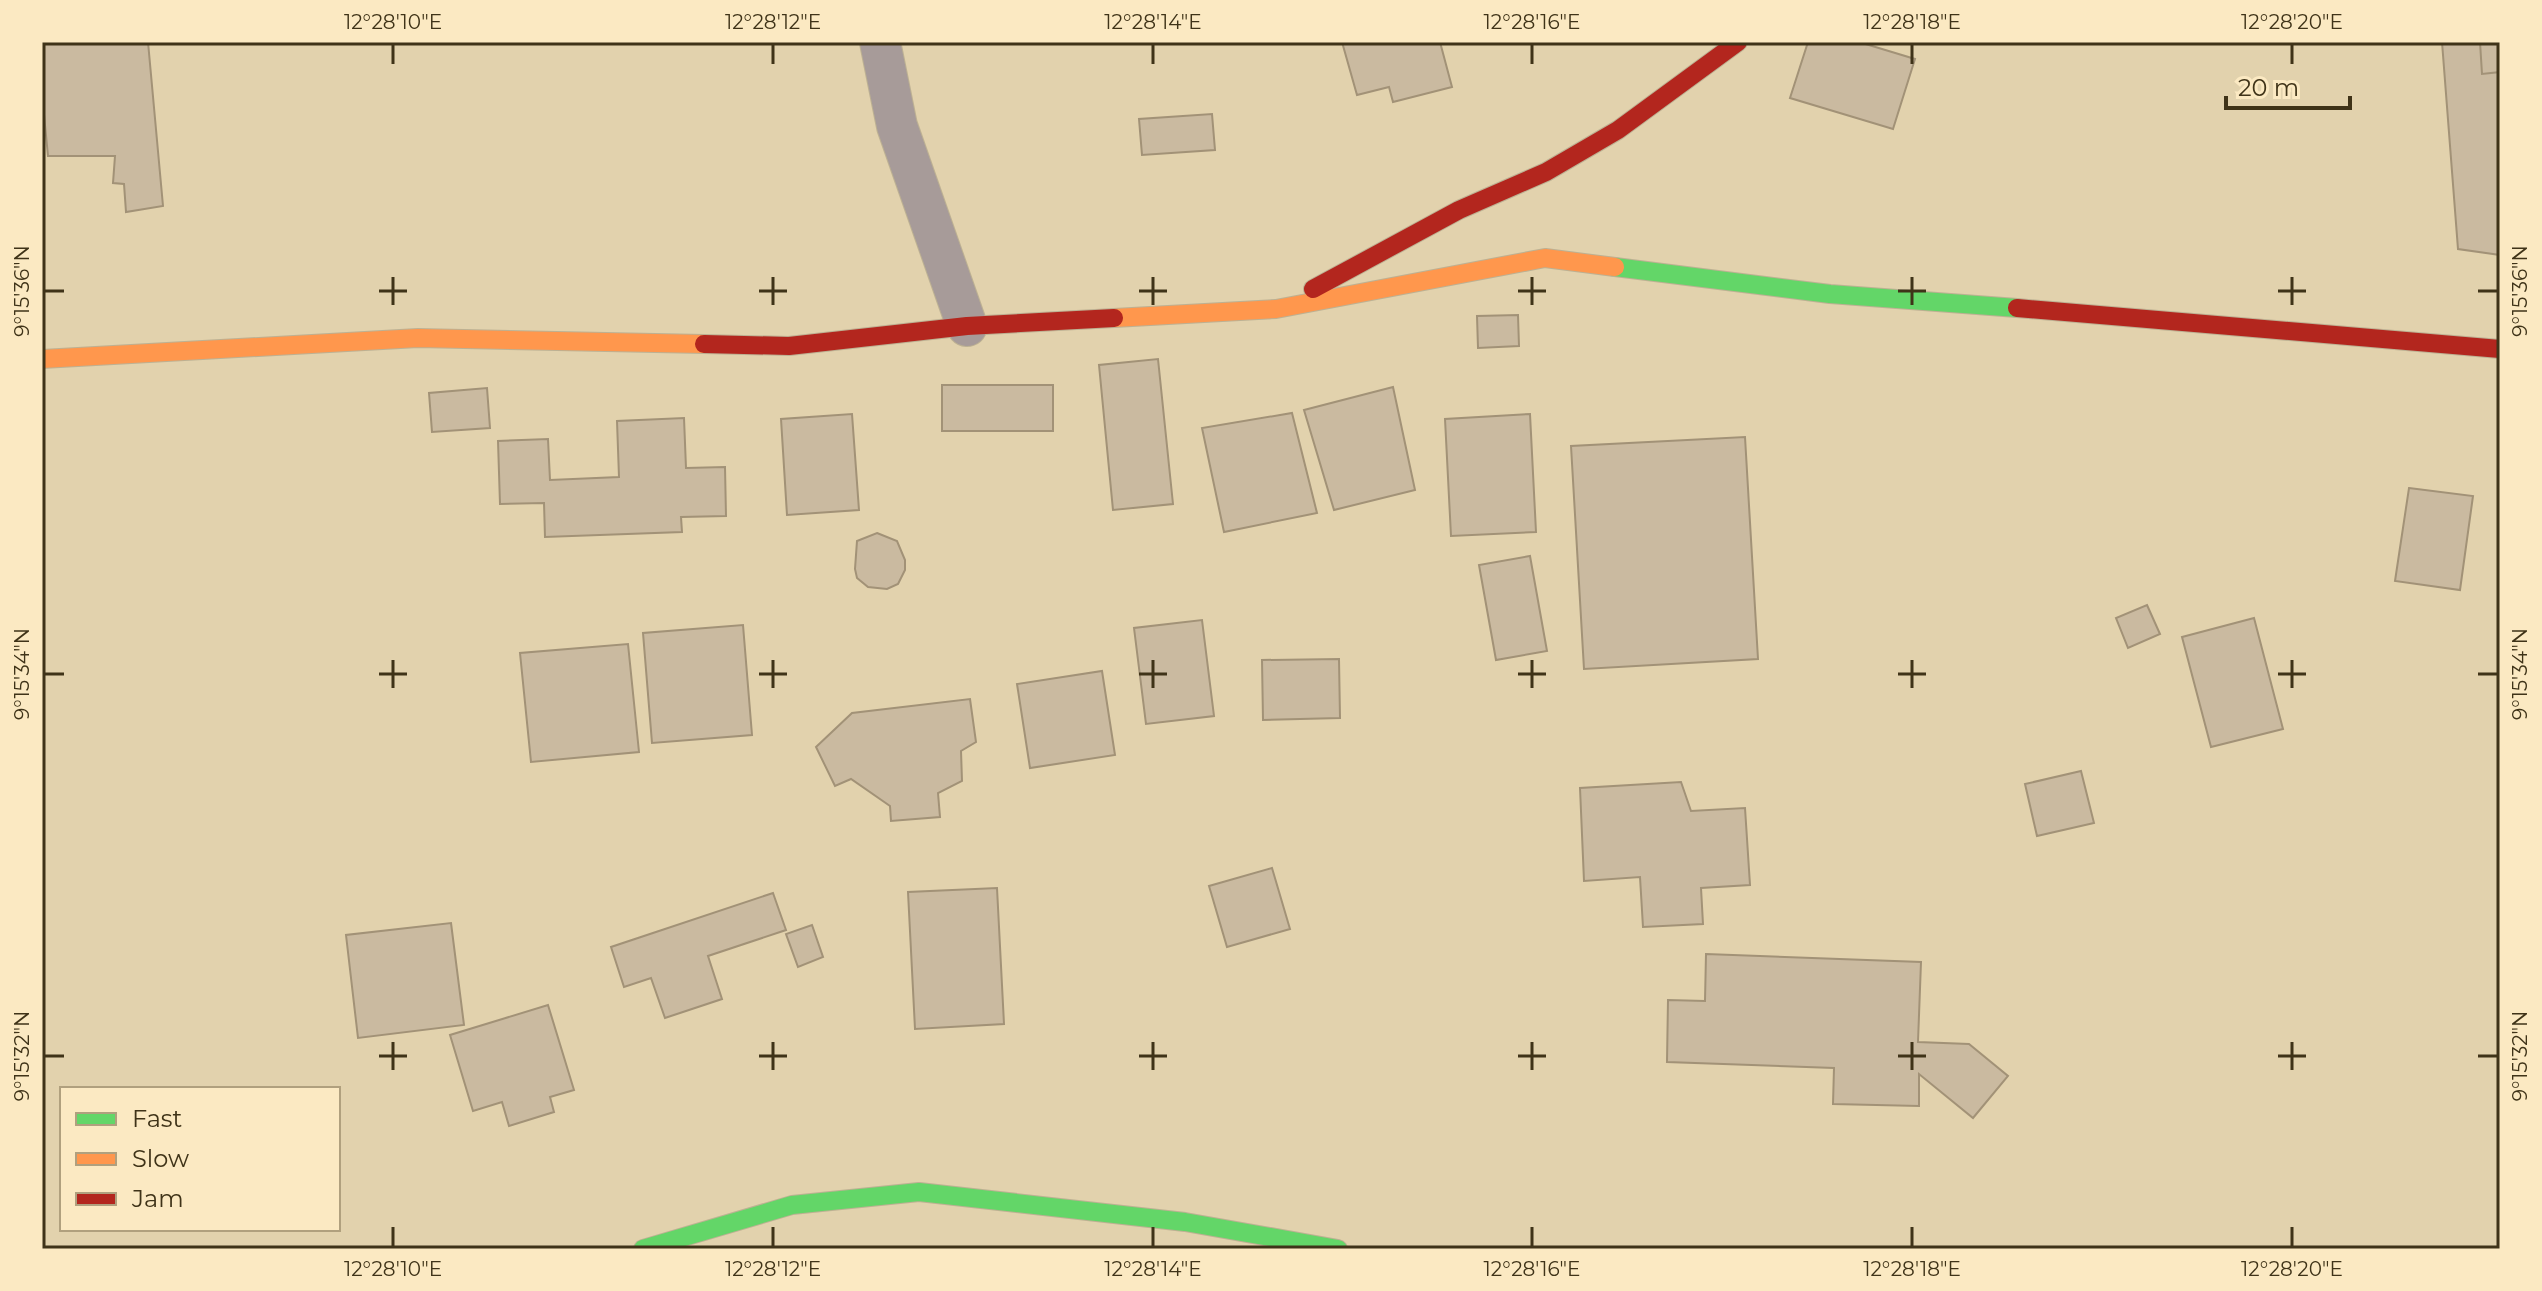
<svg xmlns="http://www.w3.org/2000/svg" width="2542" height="1291" viewBox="0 0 2542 1291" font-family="Montserrat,sans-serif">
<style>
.building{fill:#cabaa0;stroke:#a29277;stroke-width:2}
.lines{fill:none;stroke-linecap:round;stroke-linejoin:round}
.street-casing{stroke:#bdb193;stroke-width:42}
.fast-casing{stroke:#bdb193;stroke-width:20}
.slow-casing{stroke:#bdb193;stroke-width:20}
.jam-casing{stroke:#bdb193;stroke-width:20}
.street{stroke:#a79b99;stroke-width:40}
.fast{stroke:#63d668;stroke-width:18}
.slow{stroke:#ff974d;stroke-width:18}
.jam{stroke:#b3261e;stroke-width:18}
.ticks{fill:none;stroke:#3f3318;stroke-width:3}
.neatline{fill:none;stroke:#3f3318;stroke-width:3}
.ticks-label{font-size:20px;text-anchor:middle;fill:#3f3318}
</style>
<rect width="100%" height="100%" fill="#e2d2ad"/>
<!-- building -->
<g class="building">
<polygon points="42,42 148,42 163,206 126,212 124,184 113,183 115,156 48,156 42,94"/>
<polygon points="1342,42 1440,42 1452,87 1393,102 1389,87 1357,95"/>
<polygon points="1808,42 1859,42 1915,59 1893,129 1790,98"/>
<polygon points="2442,42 2500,42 2500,255 2458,249"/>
<polygon points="2480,42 2500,42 2500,72 2482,74"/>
<polygon points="1212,114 1215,150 1142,155 1139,119"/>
<polygon points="1518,315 1519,346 1478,348 1477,316"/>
<polygon points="1158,359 1173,504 1113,510 1099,365"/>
<rect x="942" y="385" width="111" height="46"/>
<polygon points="1393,387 1415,490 1334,510 1304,410"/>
<polygon points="487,388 490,428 432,432 429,393"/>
<polygon points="1292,413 1317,513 1224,532 1202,428"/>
<polygon points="852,414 859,510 787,515 781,419"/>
<polygon points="1530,414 1536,532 1451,536 1445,419"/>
<polygon points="684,418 686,468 725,467 726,516 681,517 682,532 545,537 544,503 500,504 498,441 548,439 550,480 619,477 617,421"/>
<polygon points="1745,437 1758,659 1584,669 1571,446"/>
<polygon points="2409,488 2473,496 2460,590 2395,581"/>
<polygon points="877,533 897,541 905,560 905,570 898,584 887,589 868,587 857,578 855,569 857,541"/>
<polygon points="1530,556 1547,651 1496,660 1479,565"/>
<polygon points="2147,605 2160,634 2128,648 2116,618"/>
<polygon points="2254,618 2283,729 2211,747 2182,637"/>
<polygon points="1202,620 1214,716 1146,724 1134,628"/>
<polygon points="743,625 752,735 652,743 643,633"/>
<polygon points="628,644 639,752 531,762 520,653"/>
<polygon points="1339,659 1340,718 1263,720 1262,660"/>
<polygon points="1102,671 1115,755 1030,768 1017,684"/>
<polygon points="970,699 976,742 961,751 962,781 938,793 940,817 891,821 890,806 851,779 835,786 816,747 852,713"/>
<polygon points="2081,771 2094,823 2037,836 2025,784"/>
<polygon points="1681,782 1691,811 1745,808 1750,885 1701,888 1703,924 1643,927 1640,877 1584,881 1580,788"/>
<polygon points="1272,868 1290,929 1227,947 1209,886"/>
<polygon points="997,888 1004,1024 915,1029 908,892"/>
<polygon points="773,893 786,930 708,956 722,999 665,1018 651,978 624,987 611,947"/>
<polygon points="451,923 464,1025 358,1038 346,935"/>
<polygon points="812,925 823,957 798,967 786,934"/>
<polygon points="1706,954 1921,962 1918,1042 1969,1044 2008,1076 1973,1118 1919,1074 1919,1106 1833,1104 1834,1068 1667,1062 1668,1000 1705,1001"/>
<polygon points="548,1005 574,1090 550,1097 554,1112 509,1126 502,1102 473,1111 450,1035"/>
</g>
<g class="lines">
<defs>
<polyline id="street" points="880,42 897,126 967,326"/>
<g id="fast">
<polyline points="1615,267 1830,294 2017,308"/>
<polyline points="643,1249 792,1205 919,1192 1185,1222 1338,1249"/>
</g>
<g id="slow">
<polyline points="1114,318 1276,309 1545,258 1615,267"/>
<polyline points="42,359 418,338 704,344"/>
</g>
<g id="jam">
<polyline points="1313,289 1459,210 1546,172 1618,130 1738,42"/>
<polyline points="2017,308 2500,349"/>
<polyline points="704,344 789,346 967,326 1114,318"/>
</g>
</defs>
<!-- street casing -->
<use href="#street" class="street-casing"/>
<!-- fast casing -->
<use href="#fast" class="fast-casing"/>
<!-- slow casing -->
<use href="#slow" class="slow-casing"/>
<!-- jam casing -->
<use href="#jam" class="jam-casing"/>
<!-- street -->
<use href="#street" class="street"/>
<!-- fast -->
<use href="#fast" class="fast"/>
<!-- slow -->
<use href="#slow" class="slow"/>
<!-- jam -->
<use href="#jam" class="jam"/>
</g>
<!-- ticks -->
<path class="ticks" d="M393,44V64M773,44V64M1153,44V64M1532,44V64M1912,44V64M2292,44V64M393,277V305M773,277V305M1153,277V305M1532,277V305M1912,277V305M2292,277V305M44,291H64M379,291H407M759,291H787M1139,291H1167M1518,291H1546M1898,291H1926M2278,291H2306M2478,291H2498M393,660V688M773,660V688M1153,660V688M1532,660V688M1912,660V688M2292,660V688M44,674H64M379,674H407M759,674H787M1139,674H1167M1518,674H1546M1898,674H1926M2278,674H2306M2478,674H2498M393,1042V1070M773,1042V1070M1153,1042V1070M1532,1042V1070M1912,1042V1070M2292,1042V1070M44,1056H64M379,1056H407M759,1056H787M1139,1056H1167M1518,1056H1546M1898,1056H1926M2278,1056H2306M2478,1056H2498M393,1227V1247M773,1227V1247M1153,1227V1247M1532,1227V1247M1912,1227V1247M2292,1227V1247"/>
<!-- border -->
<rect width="2542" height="1291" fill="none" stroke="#fbe9c2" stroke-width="88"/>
<!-- legend -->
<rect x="60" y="1087" width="280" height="144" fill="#fbe9c2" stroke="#b0a07e" stroke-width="2"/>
<rect x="76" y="1113" width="40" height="12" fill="#63d668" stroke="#b0a07e" stroke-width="2"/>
<text x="132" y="1127" font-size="24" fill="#3f3318">Fast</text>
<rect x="76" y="1153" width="40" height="12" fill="#ff974d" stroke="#b0a07e" stroke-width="2"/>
<text x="132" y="1167" font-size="24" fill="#3f3318">Slow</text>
<rect x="76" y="1193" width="40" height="12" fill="#b3261e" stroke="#b0a07e" stroke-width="2"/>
<text x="132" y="1207" font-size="24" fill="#3f3318">Jam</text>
<!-- scale -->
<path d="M2226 96v12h124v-12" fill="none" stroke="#3f3318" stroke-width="4"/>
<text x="2238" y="96" font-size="24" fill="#3f3318" stroke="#fbe9c2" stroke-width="6" paint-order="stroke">20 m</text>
<rect x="44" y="44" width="2454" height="1203" class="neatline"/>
<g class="ticks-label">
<text x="393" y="29">12°28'10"E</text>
<text x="773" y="29">12°28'12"E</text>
<text x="1153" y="29">12°28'14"E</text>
<text x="1532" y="29">12°28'16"E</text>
<text x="1912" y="29">12°28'18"E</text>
<text x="2292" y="29">12°28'20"E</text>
<text transform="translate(22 291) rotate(-90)" y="7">9°15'36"N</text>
<text transform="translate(2520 291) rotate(-90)" y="7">9°15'36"N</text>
<text transform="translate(22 674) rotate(-90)" y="7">9°15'34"N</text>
<text transform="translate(2520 674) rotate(-90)" y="7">9°15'34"N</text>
<text transform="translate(22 1056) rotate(-90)" y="7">9°15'32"N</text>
<text transform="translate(2520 1056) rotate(-90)" y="7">9°15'32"N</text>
<text x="393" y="1276">12°28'10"E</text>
<text x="773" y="1276">12°28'12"E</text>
<text x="1153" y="1276">12°28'14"E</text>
<text x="1532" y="1276">12°28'16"E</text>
<text x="1912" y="1276">12°28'18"E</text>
<text x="2292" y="1276">12°28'20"E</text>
</g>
</svg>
